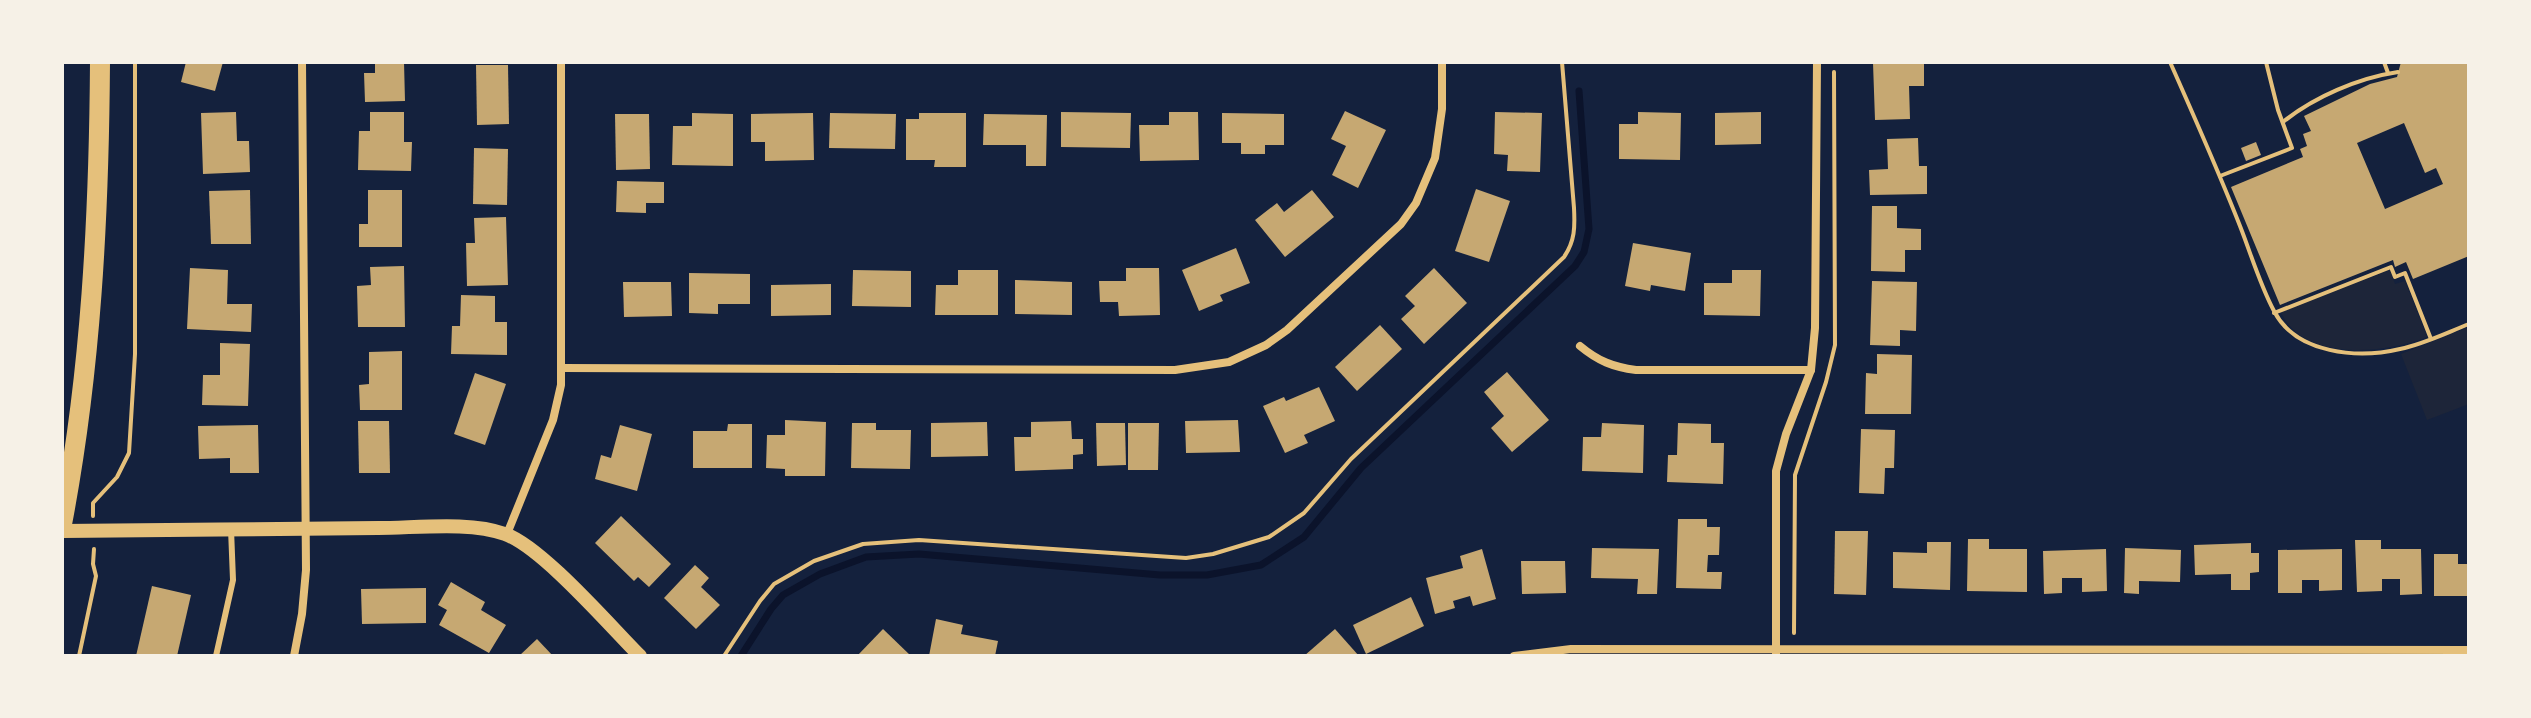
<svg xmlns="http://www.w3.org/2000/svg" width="2531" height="718" viewBox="0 0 2531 718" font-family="Inter,sans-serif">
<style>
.green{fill:#1d2539}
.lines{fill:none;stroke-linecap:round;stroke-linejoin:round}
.stream{stroke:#0b132b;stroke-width:7}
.building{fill:#c6a872;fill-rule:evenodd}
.path{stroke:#e5c07b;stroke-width:4}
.service{stroke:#e5c07b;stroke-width:6}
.minor{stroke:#e5c07b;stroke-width:8}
.tertiary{stroke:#e5c07b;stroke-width:14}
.primary{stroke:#e5c07b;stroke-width:20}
</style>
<rect width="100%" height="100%" fill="#14213d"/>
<!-- green -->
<g class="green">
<path d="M2390,270L2395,284L2405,281L2427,337C2386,354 2302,362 2281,312Z"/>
<polygon points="2469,327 2469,404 2427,420 2401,354"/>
</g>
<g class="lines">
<!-- stream -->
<polyline class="stream" points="741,656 771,609 783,595 820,574 866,557 919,554 1160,575 1207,575 1261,565 1304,537 1361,468 1575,266 1584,252 1589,229 1579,91"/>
</g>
<!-- building -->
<g class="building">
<polygon points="186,62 223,62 215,91 181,82"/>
<polygon points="375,62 404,62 405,101 365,102 364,73 375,73"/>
<polygon points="1909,62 1924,62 1924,86 1909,86 1910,119 1875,120 1873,63"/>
<path d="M2401,62H2469V256L2413,279L2406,262L2395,267L2393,260L2280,305L2231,187L2303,157L2300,149L2307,146L2303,134L2311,131L2304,116L2370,84L2397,77ZM2404,123L2425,173L2436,168L2443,184L2385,209L2357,143Z"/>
<polygon points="476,65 508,65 509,124 477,125"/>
<polygon points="1345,111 1386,130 1358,188 1332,175 1346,146 1331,139"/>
<polygon points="236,112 237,141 249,141 250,172 203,174 201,113"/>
<polygon points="370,112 404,112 404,142 412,142 411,171 358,170 359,131 370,131"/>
<polygon points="1061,112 1131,113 1130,148 1061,147"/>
<polygon points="1169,112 1198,112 1199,160 1140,161 1139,125 1169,125"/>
<polygon points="1495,112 1542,113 1540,172 1507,171 1508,155 1494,154"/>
<polygon points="1638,112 1681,113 1680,160 1619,159 1619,124 1638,124"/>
<polygon points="1761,112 1761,144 1715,145 1715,113"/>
<polygon points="692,113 733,114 733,166 672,165 673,126 692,126"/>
<polygon points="813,113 814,160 765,161 765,142 751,142 751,114"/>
<polygon points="830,113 896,114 895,149 829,148"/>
<polygon points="919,113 966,113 966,167 934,167 935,160 906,160 906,119 919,119"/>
<polygon points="1222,113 1284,114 1284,145 1265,145 1265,154 1241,154 1241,143 1222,143"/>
<polygon points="615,114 649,114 650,169 616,170"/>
<polygon points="984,114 1047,115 1046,166 1026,166 1026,145 983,145"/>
<polygon points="1918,138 1919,166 1927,166 1927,194 1870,195 1869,170 1888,169 1887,139"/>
<polygon points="2256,142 2261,155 2246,161 2241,148"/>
<polygon points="474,148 508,149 507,205 473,204"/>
<polygon points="617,181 664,182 664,203 646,203 646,213 616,212"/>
<polygon points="1476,189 1510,201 1489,262 1455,251"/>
<polygon points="250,190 251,244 211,244 209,191"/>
<polygon points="368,190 402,190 402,247 359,247 359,224 368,224"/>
<polygon points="1312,190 1334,217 1285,257 1255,220 1277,203 1284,212"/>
<polygon points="1872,206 1897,206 1897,228 1921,229 1921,250 1905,250 1905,272 1871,271"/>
<polygon points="506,217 508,285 467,286 466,243 475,243 474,218"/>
<polygon points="1633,243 1691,253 1685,291 1651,285 1650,291 1625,286"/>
<polygon points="1236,248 1250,283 1220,295 1223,301 1199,311 1182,270"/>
<polygon points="404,266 405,327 358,327 357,286 371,285 370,267"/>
<polygon points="190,268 228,270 227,304 252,304 251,332 187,329"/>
<polygon points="1126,268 1159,268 1160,315 1119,316 1118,302 1100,302 1099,281 1126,281"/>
<polygon points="1434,268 1467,303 1424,344 1401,319 1415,306 1405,296"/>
<polygon points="853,270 911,271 911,307 852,306"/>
<polygon points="958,270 998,270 998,315 935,315 936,285 958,285"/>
<polygon points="1732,270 1761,270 1760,316 1704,315 1704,283 1732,283"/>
<polygon points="689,273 750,274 750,304 718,304 718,314 689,313"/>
<polygon points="1015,280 1072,282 1072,315 1015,314"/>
<polygon points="1872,281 1917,282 1916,331 1900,330 1900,346 1870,345"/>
<polygon points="623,282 671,282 672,316 624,317"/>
<polygon points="831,284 831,315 771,316 771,285"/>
<polygon points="461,295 495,296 495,322 507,322 507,355 451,354 452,326 460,326"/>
<polygon points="1380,325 1402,349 1357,391 1335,367"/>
<polygon points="220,343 250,344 248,406 202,405 203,375 220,375"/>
<polygon points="402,351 402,410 360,410 359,385 369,384 369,352"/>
<polygon points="1877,354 1912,355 1911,414 1865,414 1866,373 1877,374"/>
<polygon points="1507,372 1549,420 1512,452 1491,428 1504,416 1484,392"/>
<polygon points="475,373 506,384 485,445 454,434"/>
<polygon points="1319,387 1335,421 1304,435 1308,443 1285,453 1263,406 1284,397 1286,401"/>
<polygon points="785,420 826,422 825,476 785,476 785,469 766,468 767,435 785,435"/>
<polygon points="1238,420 1240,452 1186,453 1185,421"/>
<polygon points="358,421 389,421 390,473 359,473"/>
<polygon points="1071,421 1072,439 1083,439 1083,454 1073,455 1073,469 1015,471 1014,437 1031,437 1031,422"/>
<polygon points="987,422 988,456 931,457 931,423"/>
<polygon points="852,423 876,423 876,430 911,430 910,469 851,468"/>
<polygon points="1096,423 1125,423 1126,465 1097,466"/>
<polygon points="1128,423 1159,423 1158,470 1128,470"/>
<polygon points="1602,423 1644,425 1643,473 1582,471 1583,437 1601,437"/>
<polygon points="1678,423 1711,424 1711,443 1724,443 1723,484 1667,482 1668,455 1677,455"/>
<polygon points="728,424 752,424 752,468 693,468 693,431 727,431"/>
<polygon points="258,425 259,473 230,473 230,458 199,459 198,426"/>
<polygon points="620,425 652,434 637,491 595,479 601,455 611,458"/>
<polygon points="1861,429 1895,430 1894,468 1885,468 1884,494 1859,493"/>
<polygon points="621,516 671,564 649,587 638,577 634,581 595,543"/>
<polygon points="1678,519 1707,519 1707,527 1720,527 1719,555 1708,555 1707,572 1722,572 1721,589 1676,588"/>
<polygon points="1835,531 1868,531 1866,595 1834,594"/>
<polygon points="1968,539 1989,539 1989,549 2027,549 2027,592 1967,591"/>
<polygon points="2355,540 2381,540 2381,549 2421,549 2422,594 2400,595 2400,579 2382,579 2382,591 2357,592"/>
<polygon points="1927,542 1951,542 1950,590 1893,588 1893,552 1927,553"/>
<polygon points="2251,543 2251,553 2259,553 2259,572 2250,573 2250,590 2231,590 2231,574 2195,575 2194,545"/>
<polygon points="1592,548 1659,549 1657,594 1637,594 1638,579 1591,578"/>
<polygon points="2125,548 2181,550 2180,582 2139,581 2139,594 2124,593"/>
<polygon points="1482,549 1496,599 1473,606 1470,596 1453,601 1455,608 1435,614 1426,578 1463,568 1460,556"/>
<polygon points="2106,549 2107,591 2082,592 2082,578 2062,578 2062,593 2044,594 2043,551"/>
<polygon points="2342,549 2342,590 2319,591 2319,580 2302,580 2302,593 2278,593 2278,550"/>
<polygon points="2434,554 2458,554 2458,564 2469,564 2469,596 2434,596"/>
<polygon points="1521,561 1565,561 1566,593 1522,594"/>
<polygon points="695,565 709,578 701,587 720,605 696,629 664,598"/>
<polygon points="451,582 485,602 481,610 506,625 489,653 439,625 447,610 438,605"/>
<polygon points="152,586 191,595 177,656 136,656"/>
<polygon points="426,588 426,623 362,624 361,589"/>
<polygon points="1411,597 1424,626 1366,654 1353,625"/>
<polygon points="936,619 963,625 961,634 998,641 995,656 929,656"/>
<polygon points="883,629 911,656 857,656"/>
<polygon points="1335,629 1359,656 1304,656"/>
<polygon points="537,639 553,656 519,656"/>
</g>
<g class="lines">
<!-- path -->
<g class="path">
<path d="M2170,62C2194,116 2218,170 2240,226C2251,254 2260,285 2274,311C2296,354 2358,359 2400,349C2424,344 2446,333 2469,324"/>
<polyline points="2384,62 2388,73"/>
<path d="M2283,122C2314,97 2358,78 2398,72"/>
<polyline points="2220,176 2292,148 2278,110 2266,62"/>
<polyline points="2274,313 2391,267 2395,277 2405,273 2431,339"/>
<polyline points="93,516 93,503 117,477 129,453 135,354 135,62"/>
<polyline points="1794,633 1795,475 1826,382 1835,345 1834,72"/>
<polyline points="79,656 96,576 93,564 94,549"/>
<path d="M724,656L760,601L774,584L814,561L863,544L919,540L1186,558L1213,554L1269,537L1304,513L1351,459L1564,257C1575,241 1575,227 1574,208L1562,62"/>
</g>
<!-- service -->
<polyline class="service" points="216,656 233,580 231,529"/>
<!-- minor -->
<g class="minor">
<path d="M1580,346C1598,361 1613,367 1636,370H1811"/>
<polyline points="563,368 1175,370 1229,362 1266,345 1287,330 1401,224 1416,203 1435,158 1442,109 1442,62"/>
<polyline points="507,534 553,420 561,385 561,62"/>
<polyline points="294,656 302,614 306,570 302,62"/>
<polyline points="1514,656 1571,649 2469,650"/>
<polyline points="1776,656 1776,471 1786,434 1811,370 1815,328 1817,62"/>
</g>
<!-- tertiary -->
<path class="tertiary" d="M62,531C167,531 273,528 378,528C416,528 470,521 505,534C542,547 610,626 640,656"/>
<!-- primary -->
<path class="primary" d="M62,524C91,372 99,217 100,62"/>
</g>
<!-- border -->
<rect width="2531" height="718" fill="none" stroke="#f6f1e7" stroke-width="128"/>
</svg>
